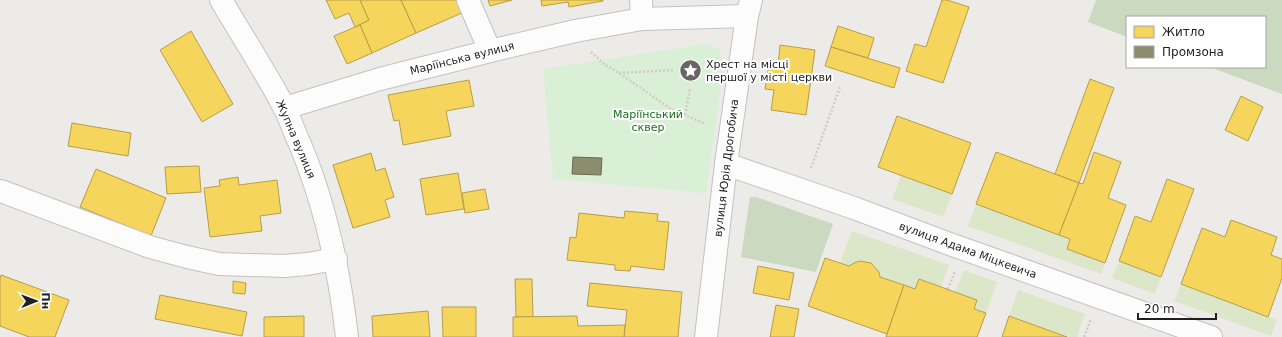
<svg xmlns="http://www.w3.org/2000/svg" width="1282" height="337" viewBox="0 0 1282 337" font-family="'DejaVu Sans',sans-serif">
<style>
.grass{fill:#dce7ca}
.forest{fill:#cbd9c0}
.park{fill:#d9f0d6}
.homes{fill:#f6d55c;stroke:#b69e4a}
.industry{fill:#8c8c6e;stroke:#6b6b56}
.lines{fill:none;stroke-linecap:round;stroke-linejoin:round}
.minor-casing{stroke:#c3c2c0;stroke-width:24}
.path{stroke:#d5c9c8;stroke-width:2.5;stroke-dasharray:2 2;stroke-linecap:butt}
.minor{stroke:#fcfcfc;stroke-width:22}
.labels{text-anchor:middle;stroke-width:4;stroke-linejoin:round;paint-order:stroke}
.street-label{font-size:11px;fill:#1f1f1f;stroke:#fff}
.poi-label{font-size:11px;fill:#1f1f1f;stroke:#fff;text-anchor:start}
.park-label{font-size:11px;fill:#177318;stroke:#fff}
</style>
<rect width="100%" height="100%" fill="#edebe8"/>
<!-- grass -->
<g class="grass">
<polygon points="901,176 952,194 943,217 892,199"/>
<polygon points="976,204 1070,239 1067,249 1105,263 1101,274 968,226"/>
<path d="M852,231L949,265L941,287L920,279L915,289L880,277C876,262 861,257 849,266L840,263Z"/>
<polygon points="1119,261 1161,277 1155,294 1112,278"/>
<polygon points="964,270 997,282 986,313 974,309 977,300 955,292"/>
<polygon points="1181,284 1277,320 1271,336 1174,301"/>
<polygon points="1018,290 1085,314 1077,337 1067,337 1009,316"/>
</g>
<!-- forest -->
<g class="forest">
<polygon points="1096,0 1282,0 1282,94 1210,67 1265,67 1265,17 1127,17 1127,37 1088,22"/>
<polygon points="750,197 756,197 833,224 816,272 741,257"/>
</g>
<!-- park -->
<path class="park" d="M705,44C724,49 722,53 723,71L706,193L553,179L543,69Z"/>
<!-- homes -->
<g class="homes">
<polygon points="326,0 360,0 369,20 355,27 349,13 335,19"/>
<polygon points="360,0 401,0 416,33 372,53 360,25 369,20"/>
<polygon points="401,0 459,0 464,12 416,33"/>
<polygon points="488,0 512,0 490,6"/>
<polygon points="541,0 603,0 603,1 569,7 568,2 542,6"/>
<polygon points="942,0 947,0 969,7 943,83 906,71 915,44 926,47"/>
<polygon points="360,25 372,53 347,64 334,36"/>
<polygon points="838,26 874,38 868,58 831,47"/>
<polygon points="191,31 233,104 202,122 160,50"/>
<polygon points="780,45 815,50 806,115 771,110 774,90 765,89 769,65 778,66"/>
<polygon points="831,47 900,68 894,88 825,66"/>
<polygon points="1090,79 1114,88 1079,183 1055,174"/>
<polygon points="469,80 474,106 446,111 451,136 403,145 399,120 394,121 388,95"/>
<polygon points="1241,96 1263,107 1248,141 1225,130"/>
<polygon points="897,116 971,143 952,194 878,167"/>
<polygon points="72,123 131,133 128,156 68,146"/>
<polygon points="996,152 1079,183 1059,235 976,204"/>
<polygon points="1094,152 1121,162 1108,198 1126,205 1105,263 1067,249 1070,239 1059,235 1079,183 1083,184"/>
<polygon points="371,153 376,171 385,168 394,197 385,200 390,217 353,228 333,165"/>
<polygon points="199,166 201,192 167,194 165,167"/>
<polygon points="96,169 166,198 151,236 80,207"/>
<polygon points="458,173 464,209 426,215 420,179"/>
<polygon points="238,177 239,185 277,180 281,213 260,216 262,231 210,237 204,188 220,186 219,180"/>
<polygon points="1167,179 1194,189 1161,277 1119,261 1135,216 1151,222"/>
<polygon points="485,189 489,209 465,213 462,193"/>
<polygon points="625,211 658,214 657,221 669,222 664,270 631,266 630,271 615,270 615,265 567,260 570,237 576,238 579,213 624,218"/>
<polygon points="1231,220 1277,237 1271,255 1282,259 1282,278 1268,317 1181,284 1202,228 1225,237"/>
<polygon points="825,258 849,266 854,263 860,261 871,263 879,272 880,277 904,285 887,334 808,306"/>
<polygon points="758,266 794,273 789,300 753,293"/>
<polygon points="1,275 69,300 55,337 29,337 0,326 0,279"/>
<polygon points="515,279 532,279 533,317 516,317"/>
<polygon points="919,279 977,300 974,309 986,313 977,337 886,337 904,285 915,289"/>
<polygon points="233,281 246,283 245,294 233,293"/>
<polygon points="590,283 682,292 678,337 624,337 627,310 587,306"/>
<polygon points="160,295 247,312 242,336 155,319"/>
<polygon points="776,305 799,309 794,337 770,337"/>
<polygon points="442,307 476,307 476,337 443,337"/>
<polygon points="428,311 430,337 373,337 372,316"/>
<polygon points="304,316 304,337 264,337 264,317"/>
<polygon points="577,316 578,326 625,325 624,337 513,337 513,317"/>
<polygon points="1009,316 1067,337 1002,337"/>
</g>
<!-- industry -->
<polygon class="industry" points="573,157 602,158 601,175 572,174"/>
<g class="lines">
<defs>
<g id="minor">
<path d="M221,0C242,36 265,71 284,107C289,116 292,126 296,135C325,200 339,267 347,337"/>
<polyline points="468,0 490,51"/>
<polyline points="641,0 642,19"/>
<polyline points="285,108 380,79 490,51 575,31 642,19 747,16"/>
<polyline points="726,164 854,208 947,243 1211,337"/>
<polyline points="1,191 150,247 187,257 219,264 284,266 307,264 336,259"/>
<polyline points="706,337 726,164 747,16 751,0"/>
</g>
</defs>
<!-- minor casing -->
<use href="#minor" class="minor-casing"/>
<!-- path -->
<g class="path">
<polyline points="591,52 604,64 619,73 671,109 706,124"/>
<polyline points="619,73 673,70"/>
<polyline points="685,115 690,89"/>
<polyline points="811,168 840,87"/>
<polyline points="948,289 955,271"/>
<polyline points="1084,337 1091,319"/>
</g>
<!-- minor -->
<use href="#minor" class="minor"/>
</g>
<!-- icons -->
<defs>
<symbol id="sight-disc" viewBox="-11 -11 22 22"><circle r="9.5" fill="#676665" stroke="#fff"/><path d="M0-6L1.8-2.2L6-1.7L2.9 1.2L3.7 5.4L0 3.3L-3.7 5.4L-2.9 1.2L-6-1.7L-1.8-2.2Z" fill="#fff"/></symbol>
</defs>
<g fill-rule="evenodd">
<use href="#sight-disc" x="678" y="58" width="25" height="25"/>
</g>
<g class="labels">
<!-- street labels -->
<g class="street-label">
<text transform="translate(462 58) rotate(-14)" y="4">Маріїнська вулиця</text>
<text transform="translate(296 139) rotate(67)" y="4">Жупна вулиця</text>
<text transform="translate(726 168) rotate(-83)" y="4">вулиця Юрія Дрогобича</text>
<text transform="translate(968 250) rotate(20)" y="4">вулиця Адама Міцкевича</text>
</g>
<!-- poi labels -->
<g class="poi-label">
<text x="706" y="68">Хрест на місці<tspan x="706" dy="13">першої у місті церкви</tspan></text>
</g>
<!-- park labels -->
<g class="park-label">
<text x="648" y="118">Маріїнський<tspan x="648" dy="13">сквер</tspan></text>
</g>
</g>
<!-- legend -->
<rect x="1126" y="16" width="140" height="52" fill="#ffffff" stroke="#a5a5a5"/>
<rect x="1134" y="26" width="20" height="12" fill="#f6d55c" stroke="#a5a5a5"/>
<text x="1162" y="36" font-size="12" fill="#1f1f1f">Житло</text>
<rect x="1134" y="46" width="20" height="12" fill="#8c8c6e" stroke="#a5a5a5"/>
<text x="1162" y="56" font-size="12" fill="#1f1f1f">Промзона</text>
<!-- north arrow -->
<g transform="translate(36 301) rotate(89)" stroke="#ffffff" stroke-width="3" paint-order="stroke">
<path d="M0-3L7 15L0 10L-7 15Z" fill="#1f1f1f"/>
<text y="-6" font-size="11" font-weight="bold" text-anchor="middle" fill="#1f1f1f">Пн</text>
</g>
<!-- scale -->
<path d="M1138 313v6h78v-6" fill="none" stroke="#1f1f1f" stroke-width="2"/>
<text x="1144" y="313" font-size="12" fill="#1f1f1f" stroke="#ffffff" stroke-width="3" paint-order="stroke">20 m</text>
</svg>
